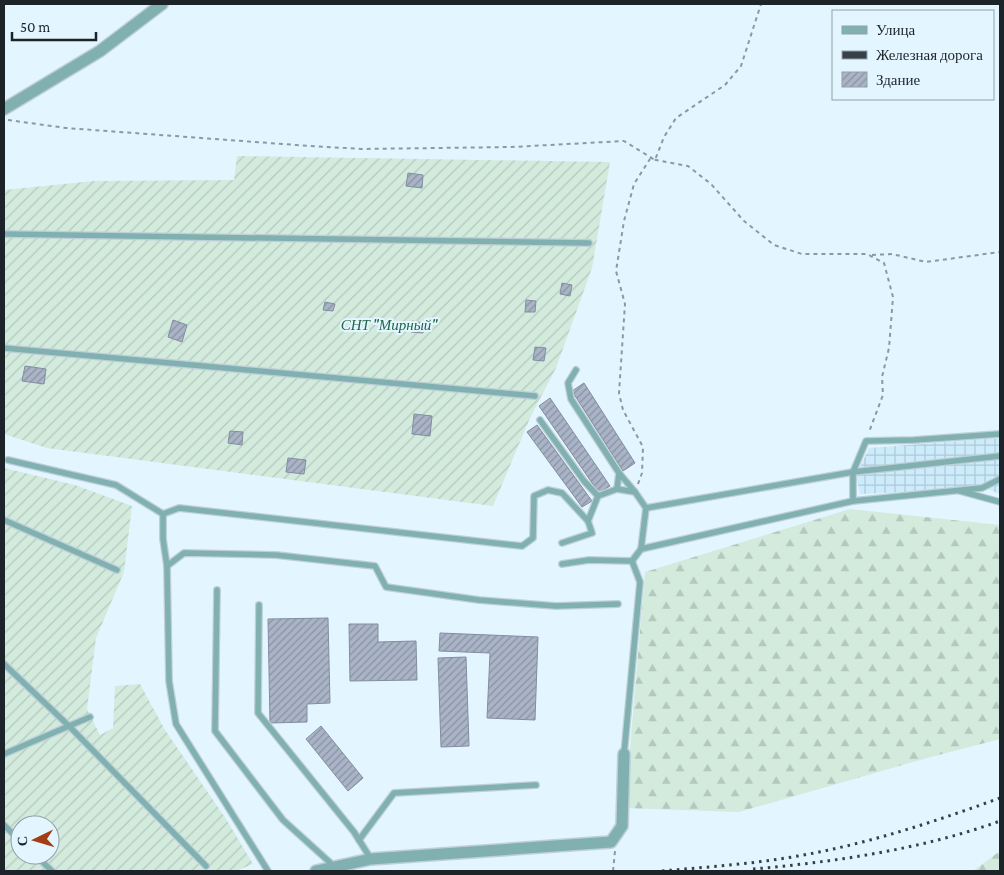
<svg xmlns="http://www.w3.org/2000/svg" width="1004" height="875" viewBox="0 0 1004 875" font-family="'Crimson Pro',serif">
<style>
.industrial{fill:url(#industrial-grid)}
.forest{fill:url(#forest-firs)}
.garden{fill:url(#garden-furrows);fill-rule:evenodd}
.building{fill:url(#building-hatch);stroke:#838d9f}
.lines{fill:none;stroke-linecap:round;stroke-linejoin:round}
.service-casing{stroke:#bfcfd8;stroke-width:8}
.minor-casing{stroke:#bfcfd8;stroke-width:14}
.path{stroke:#8c99a1;stroke-width:2;stroke-dasharray:4 4;stroke-linecap:butt}
.service{stroke:#80b1b0;stroke-width:5.5}
.minor{stroke:#80b1b0;stroke-width:11}
.rail{stroke:#374046;stroke-width:3;stroke-dasharray:2.5 5;stroke-linecap:butt}
.labels{text-anchor:middle;stroke-width:4;stroke-linejoin:round;paint-order:stroke}
.park-label{font-size:15px;font-style:italic;fill:#216547;stroke:#e3f5ff}
</style>
<defs>
<pattern id="industrial-grid" width="8" height="8" patternUnits="userSpaceOnUse" patternTransform="scale(1.25)"><rect width="8" height="8" fill="#ccebfb"/><path d="M0 4h8M4 0v8" fill="none" stroke="#afc9d7"/></pattern>
<pattern id="forest-firs" width="22" height="20" patternUnits="userSpaceOnUse" patternTransform="scale(1.25)"><rect width="22" height="20" fill="#d2ebdd"/><path d="M5 1l3.5 6h-7zM16 11l3.5 6h-7z" fill="#b4c9be"/></pattern>
<pattern id="garden-furrows" width="10" height="10" patternUnits="userSpaceOnUse" patternTransform="scale(1.25)"><rect width="10" height="10" fill="#d2ebdd"/><path d="M-1 1l2-2M0 10L10 0M9 11l2-2" fill="none" stroke="#b4c9be"/></pattern>
<pattern id="building-hatch" width="6" height="6" patternUnits="userSpaceOnUse" patternTransform="scale(1.25)"><rect width="6" height="6" fill="#aab4c7"/><path d="M-1 1l2-2M0 6l6-6M5 7l2-2" fill="none" stroke="#8a92a2"/></pattern>
</defs>
<rect width="100%" height="100%" fill="#e3f5ff"/>
<!-- industrial -->
<polygon class="industrial" points="1000,438 1000,494 987,489 860,494 856,476 869,448"/>
<!-- forest -->
<g class="forest">
<polygon points="850,509 1000,525 1000,739 927,758 739,812 625,808 645,572"/>
<polygon points="1000,851 1000,871 973,871"/>
</g>
<!-- garden -->
<g class="garden">
<polygon points="237,156 610,162 592,268 556,368 530,418 493,506 47,448 4,434 4,190 94,181 234,180"/>
<path d="M4,468L75,485L132,506L124,572L96,638L87,709L100,735L113,728L115,686L140,684L165,730L226,819L253,864L236,871H4ZM20,825H50V855H20Z"/>
</g>
<!-- building -->
<g class="building">
<polygon points="408,173 423,175 422,188 406,186"/>
<polygon points="562,283 572,285 570,296 560,294"/>
<polygon points="526,300 536,301 535,312 525,312"/>
<polygon points="325,302 335,304 333,311 323,310"/>
<polygon points="173,320 187,325 182,342 168,337"/>
<polygon points="412,321 425,323 423,333 411,332"/>
<polygon points="535,347 546,348 544,361 533,360"/>
<polygon points="25,366 46,369 44,384 22,381"/>
<polygon points="584,383 635,463 623,471 572,391"/>
<polygon points="550,398 610,486 599,493 539,406"/>
<polygon points="414,414 432,416 430,436 412,434"/>
<polygon points="537,425 592,501 582,507 527,432"/>
<polygon points="230,431 243,432 242,445 228,443"/>
<polygon points="288,458 306,460 304,474 286,472"/>
<polygon points="328,618 330,703 307,704 307,722 270,723 268,619"/>
<polygon points="349,624 378,624 378,642 416,641 417,680 350,681"/>
<polygon points="440,633 538,637 535,720 487,718 490,653 439,651"/>
<polygon points="466,657 469,746 441,747 438,658"/>
<polygon points="321,726 363,778 348,791 306,739"/>
</g>
<g class="lines">
<defs>
<g id="service">
<polyline points="4,234 589,243"/>
<polyline points="4,348 535,396"/>
<polyline points="576,370 568,383 571,399 619,473 617,489"/>
<polyline points="540,420 584,481 598,496"/>
<polyline points="8,460 116,485 163,514 163,539 167,566 169,681 176,724 268,871"/>
<polyline points="619,473 635,492"/>
<polyline points="960,491 1000,502"/>
<polyline points="853,501 853,472 866,441 914,440 1000,434"/>
<polyline points="646,508 853,472 1000,456"/>
<polyline points="163,514 179,508 522,546 533,538 534,496 548,490 562,493 588,521 598,496 617,489 635,492 646,508 641,549 632,561 589,560 562,564"/>
<polyline points="4,520 117,570"/>
<polyline points="562,543 592,533 588,521"/>
<polyline points="641,549 853,501 982,488 1000,479"/>
<polyline points="167,566 184,553 276,555 375,566 386,587 479,600 556,606 618,604"/>
<polyline points="217,590 215,731 283,820 335,867"/>
<polyline points="259,605 258,713 354,832 371,859"/>
<polyline points="4,664 69,726 206,866"/>
<polyline points="4,754 90,717"/>
<polyline points="624,754 640,582 632,561"/>
<polyline points="4,825 20,841"/>
<polyline points="359,840 394,793 536,785"/>
<polyline points="35,855 52,871"/>
</g>
<g id="minor">
<polyline points="4,109 100,51 162,4"/>
<polyline points="316,871 371,859 611,842 622,826 624,754"/>
</g>
</defs>
<!-- service casing -->
<use href="#service" class="service-casing"/>
<!-- minor casing -->
<use href="#minor" class="minor-casing"/>
<!-- path -->
<g class="path">
<polyline points="8,120 66,128 296,145 361,149 512,147 624,141 655,160 664,137 676,118 725,85 741,66 761,4"/>
<polyline points="872,255 892,254 926,262 1000,252"/>
<polyline points="638,484 642,473 643,447 623,410 619,393 625,304 616,271 624,221 634,184 650,159 688,166 711,184 744,221 774,245 802,254 867,254 884,263 893,297 889,348 882,377 883,395 869,432"/>
<polyline points="613,871 615,851"/>
</g>
<!-- service -->
<use href="#service" class="service"/>
<!-- minor -->
<use href="#minor" class="minor"/>
<!-- rail -->
<g class="rail">
<path d="M753,869C835,862 923,849 1000,821"/>
<path d="M662,871C707,867 753,864 798,856C867,844 934,822 1000,798"/>
</g>
</g>
<g class="labels">
<!-- park labels -->
<g class="park-label">
<text x="389" y="330">СНТ "Мирный"</text>
</g>
</g>
<!-- border -->
<rect width="1004" height="875" fill="none" stroke="#1c2429" stroke-width="10"/>
<!-- legend -->
<rect x="832" y="10" width="162" height="90" fill="#e3f5ff" stroke="#93a1a9"/>
<rect x="842" y="26" width="25" height="8" fill="#80b1b0" stroke="#93a1a9"/>
<text x="876" y="35" font-size="15" fill="#1c2429">Улица</text>
<rect x="842" y="51" width="25" height="8" fill="#374046" stroke="#93a1a9"/>
<text x="876" y="60" font-size="15" fill="#1c2429">Железная дорога</text>
<rect x="842" y="72" width="25" height="15" fill="url(#building-hatch)" stroke="#93a1a9"/>
<text x="876" y="85" font-size="15" fill="#1c2429">Здание</text>
<!-- north arrow -->
<g transform="translate(35 840) rotate(265)"><circle r="24" fill="#e3f5ff" stroke="#93a1a9"/>
<path d="M0-4L9 19L0 12L-9 19Z" fill="#a33d12"/>
<text y="-8" font-size="14" font-weight="bold" text-anchor="middle" fill="#1c2429">С</text>
</g>
<!-- scale -->
<path d="M12 32v8h84v-8" fill="none" stroke="#1c2429" stroke-width="2.5"/>
<text x="20" y="32" font-size="15" fill="#1c2429" stroke="#e3f5ff" stroke-width="4" paint-order="stroke">50 m</text>
</svg>
